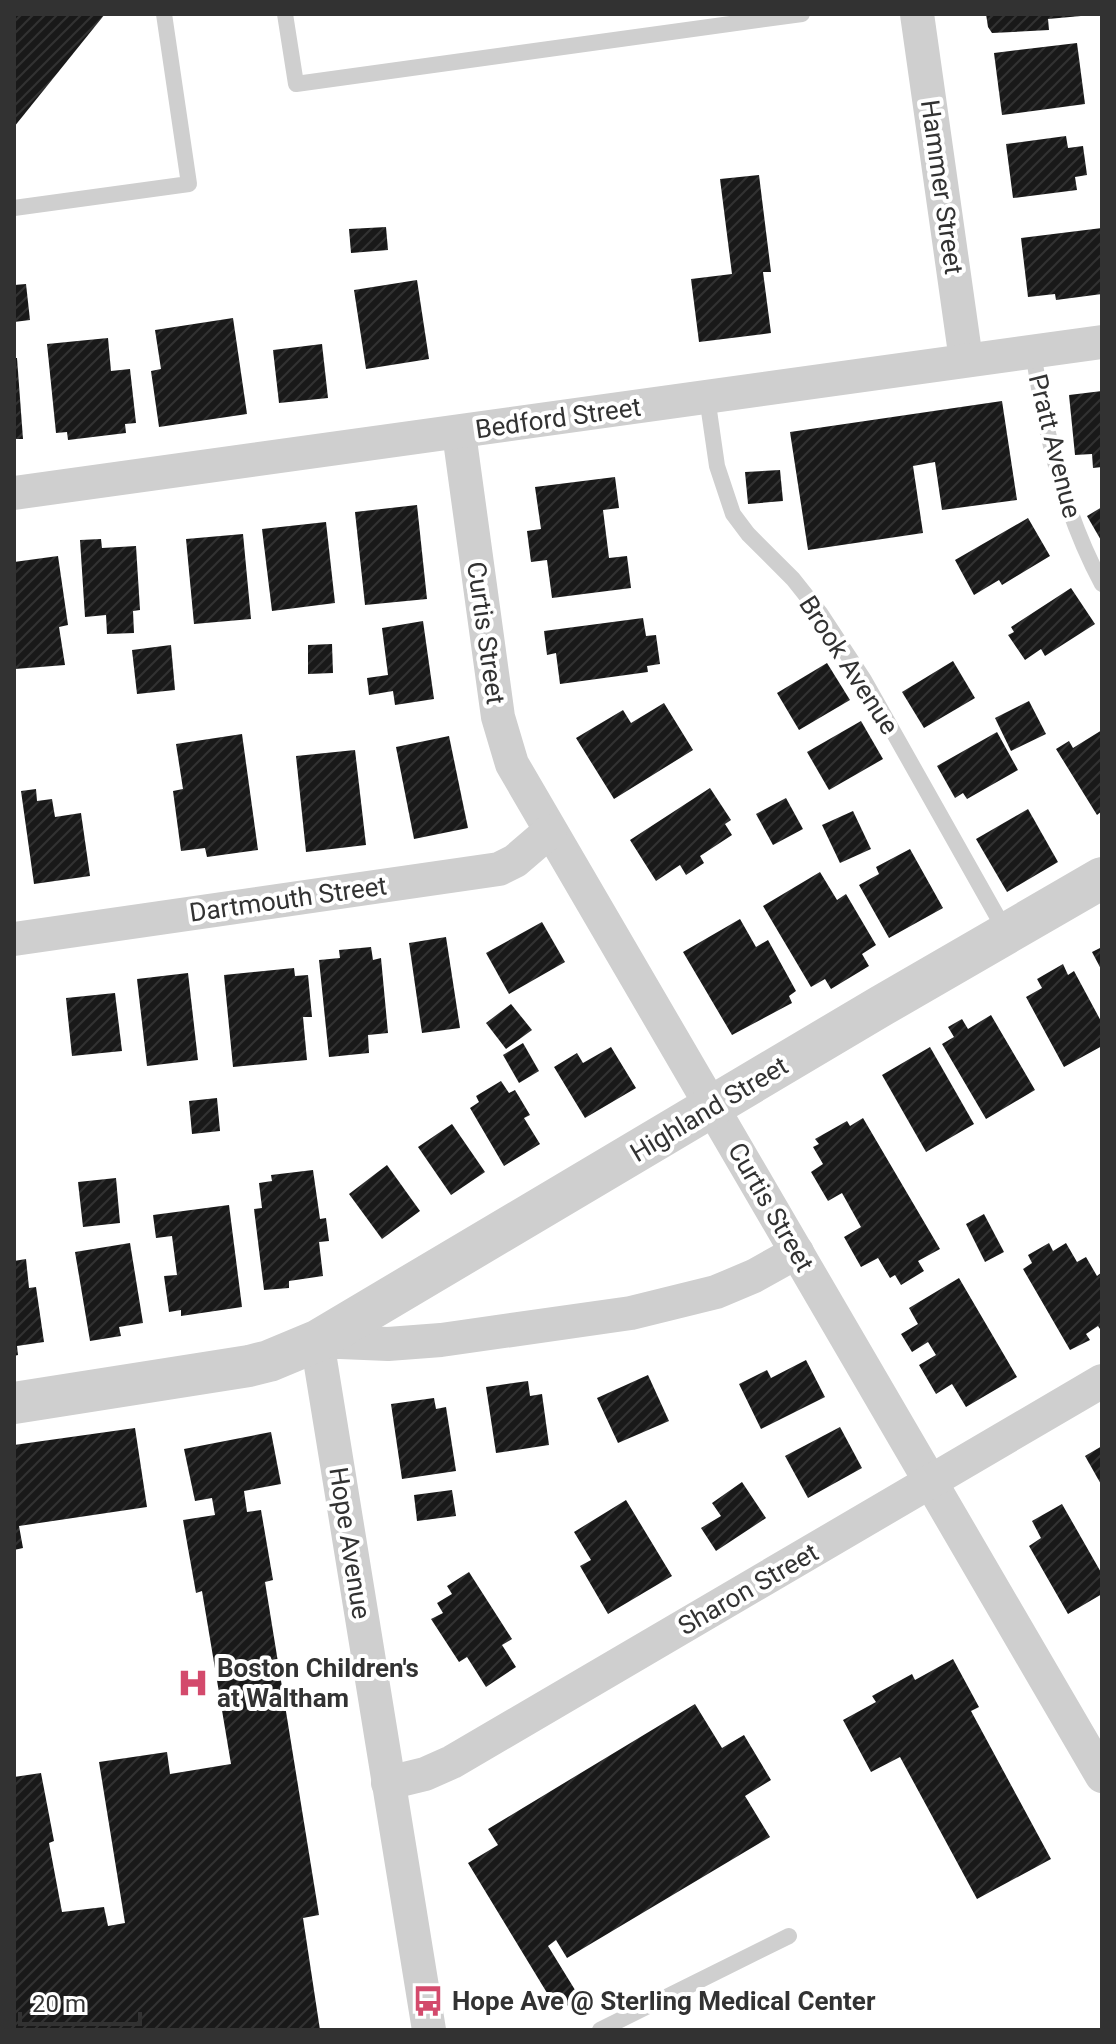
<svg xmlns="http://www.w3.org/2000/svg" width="1116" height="2044" viewBox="0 0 1116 2044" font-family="Roboto,sans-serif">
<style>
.building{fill:url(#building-hatch)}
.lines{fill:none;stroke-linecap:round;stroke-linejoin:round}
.service{stroke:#cfcfcf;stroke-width:16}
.minor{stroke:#cfcfcf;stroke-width:34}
.tertiary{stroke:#cfcfcf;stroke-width:42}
.labels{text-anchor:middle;stroke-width:8;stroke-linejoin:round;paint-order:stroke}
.street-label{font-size:26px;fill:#323232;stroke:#fff}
.poi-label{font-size:26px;font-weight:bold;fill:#323232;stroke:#fff;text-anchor:start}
</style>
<defs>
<pattern id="building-hatch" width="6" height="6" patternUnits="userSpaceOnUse" patternTransform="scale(2)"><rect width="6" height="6" fill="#191919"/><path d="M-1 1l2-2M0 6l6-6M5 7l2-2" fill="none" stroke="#323232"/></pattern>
</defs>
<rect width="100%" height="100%" fill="#fff"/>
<!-- building -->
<g class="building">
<polygon points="14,14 105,14 14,127"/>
<polygon points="986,14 1081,14 1081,16 1048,19 1049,30 992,33 988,27"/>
<polygon points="1077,43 1085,104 1002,115 994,53"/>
<polygon points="1066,136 1068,148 1083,146 1087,175 1075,177 1077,190 1013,198 1006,144"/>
<polygon points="759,175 771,272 763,272 771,333 699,342 691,279 732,274 720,179"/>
<polygon points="386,227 388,250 351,253 349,229"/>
<polygon points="1102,228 1102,294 1056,300 1055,294 1028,297 1021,238"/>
<polygon points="417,280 429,359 366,369 354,290"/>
<polygon points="26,284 30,320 14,322 14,285"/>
<polygon points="233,318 247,414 159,427 151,371 161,369 155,330"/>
<polygon points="108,338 111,371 130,369 136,423 125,424 126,433 68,440 67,432 56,433 47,344"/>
<polygon points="322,344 328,398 279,403 273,350"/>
<polygon points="14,358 17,358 23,439 14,439"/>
<polygon points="1102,391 1102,467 1093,468 1092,454 1075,455 1069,395"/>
<polygon points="1002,401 1017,500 942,510 935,462 913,466 923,533 808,550 790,432"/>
<polygon points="780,470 783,501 748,504 745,472"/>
<polygon points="615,477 619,508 603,510 609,558 627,556 631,588 552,598 547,560 531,562 527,531 541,529 535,487"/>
<polygon points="417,505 427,599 365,605 355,512"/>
<polygon points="1102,507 1102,542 1087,516"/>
<polygon points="1028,518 1050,556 1002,585 999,580 974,595 955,560"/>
<polygon points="326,522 335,603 272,611 262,529"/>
<polygon points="243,534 251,619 194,624 186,539"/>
<polygon points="101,539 102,548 136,546 140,610 133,611 134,633 107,634 106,615 85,617 80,540"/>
<polygon points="58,556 68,625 59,627 65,665 15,669 14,562"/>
<polygon points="1071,588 1095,624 1045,656 1041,649 1025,660 1008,635 1014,632 1011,627"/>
<polygon points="643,618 646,636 656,635 660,664 647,666 648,672 560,684 556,653 547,655 544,631"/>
<polygon points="423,621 434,699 395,705 393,691 369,695 367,678 388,675 382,628"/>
<polygon points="332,644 333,673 308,674 308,645"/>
<polygon points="171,645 175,690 137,694 132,650"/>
<polygon points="953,661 975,698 924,728 902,692"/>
<polygon points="827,663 850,700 799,730 777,693"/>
<polygon points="1029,701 1046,734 1011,751 995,718"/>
<polygon points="664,703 693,750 614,799 576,738 623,710 631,723"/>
<polygon points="861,721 883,759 829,790 807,752"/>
<polygon points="1102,730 1102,811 1097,815 1056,749 1069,741 1073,748"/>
<polygon points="997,732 1018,770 967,799 963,793 955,798 937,766"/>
<polygon points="242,734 258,850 207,857 205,848 181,851 173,791 183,789 176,744"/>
<polygon points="449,736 468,828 414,839 396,747"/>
<polygon points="355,750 366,845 306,852 296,756"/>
<polygon points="710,788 731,820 725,824 732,835 700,856 704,863 686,875 680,865 656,881 630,840"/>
<polygon points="36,789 37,801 52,799 55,817 81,813 90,876 34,884 21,791"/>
<polygon points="786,798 803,829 773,845 756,814"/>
<polygon points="1028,809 1058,862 1007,892 976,839"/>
<polygon points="853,811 871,849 840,863 822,825"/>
<polygon points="910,849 943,908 889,938 859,885 879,874 876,867"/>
<polygon points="820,872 837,900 846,894 876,945 862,954 869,966 831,989 825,979 811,987 763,906"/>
<polygon points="740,919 756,947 768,940 796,991 789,996 792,1003 732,1035 683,952"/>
<polygon points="542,922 565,962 509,994 486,953"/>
<polygon points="446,937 460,1028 422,1033 409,943"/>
<polygon points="371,947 373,960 381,958 388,1033 368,1035 369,1053 329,1057 319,960 340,958 339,950"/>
<polygon points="1102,947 1102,971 1092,952"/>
<polygon points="1063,964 1068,975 1074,971 1102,1023 1102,1046 1064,1067 1026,997 1042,988 1037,979"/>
<polygon points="294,968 295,976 308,975 312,1017 303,1017 307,1060 233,1067 224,975"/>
<polygon points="188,973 198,1060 147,1066 137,979"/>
<polygon points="115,993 122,1051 72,1056 66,998"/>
<polygon points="511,1004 532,1030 506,1049 486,1023"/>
<polygon points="991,1015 1035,1090 986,1119 942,1044 954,1037 948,1027 962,1019 968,1029"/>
<polygon points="523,1043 539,1071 519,1083 503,1055"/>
<polygon points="611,1047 636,1088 585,1118 554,1067 577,1053 583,1063"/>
<polygon points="930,1047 974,1124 926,1152 882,1075"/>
<polygon points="501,1081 509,1093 515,1090 530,1115 524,1118 540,1144 504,1166 470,1108 479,1102 476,1096"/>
<polygon points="217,1098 220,1131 192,1134 189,1101"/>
<polygon points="863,1118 940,1249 918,1261 924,1271 901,1285 895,1275 890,1278 878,1258 861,1267 844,1237 861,1227 842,1193 828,1201 811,1172 823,1164 813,1147 819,1144 815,1139 847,1121 850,1126"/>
<polygon points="452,1124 485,1172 451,1195 418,1147"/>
<polygon points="387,1165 420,1211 382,1239 349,1194"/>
<polygon points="313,1170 320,1219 326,1218 329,1241 319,1242 323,1276 289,1281 289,1288 264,1290 254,1209 262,1208 259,1183 272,1181 271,1175"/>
<polygon points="116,1178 120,1223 83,1227 78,1182"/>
<polygon points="229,1205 242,1307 181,1316 181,1310 169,1312 164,1276 177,1275 172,1236 156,1238 153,1215"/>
<polygon points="984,1214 1004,1252 985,1262 966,1224"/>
<polygon points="130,1243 143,1323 119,1327 121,1336 90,1341 75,1252"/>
<polygon points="1049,1243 1053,1251 1066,1243 1077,1262 1086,1257 1097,1276 1102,1272 1102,1332 1098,1326 1086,1334 1090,1340 1070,1350 1023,1269 1032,1263 1028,1255"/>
<polygon points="26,1259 29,1288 36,1287 44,1342 17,1346 18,1355 14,1356 14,1261"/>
<polygon points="959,1278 1017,1377 966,1407 952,1384 936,1394 919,1365 936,1355 928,1342 912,1352 901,1334 918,1324 909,1308"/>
<polygon points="806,1360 825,1397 761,1429 739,1384 767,1370 771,1378"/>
<polygon points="648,1375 669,1421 618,1443 597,1398"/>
<polygon points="528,1381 530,1396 542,1394 549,1445 496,1453 486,1387"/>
<polygon points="434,1398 436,1409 446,1407 456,1471 402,1479 391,1404"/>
<polygon points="840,1427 862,1468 808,1498 785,1456"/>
<polygon points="135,1428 147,1507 19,1526 23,1548 14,1550 14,1445"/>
<polygon points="271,1432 281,1484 244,1491 247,1512 261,1510 273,1580 265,1582 319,1915 303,1918 320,2030 14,2030 14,1777 41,1773 54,1841 49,1843 62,1912 104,1907 108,1926 125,1923 99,1762 167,1752 170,1774 231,1764 202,1591 196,1593 183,1520 215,1515 212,1498 195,1501 184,1449"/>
<polygon points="1102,1446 1102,1486 1085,1456"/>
<polygon points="742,1482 766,1518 716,1551 701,1528 721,1516 712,1503"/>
<polygon points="452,1490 456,1516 417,1521 414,1495"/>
<polygon points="626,1500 672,1576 608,1614 580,1566 591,1560 574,1532"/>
<polygon points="1062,1504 1102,1574 1102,1594 1068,1614 1029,1546 1041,1538 1032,1521"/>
<polygon points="469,1572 512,1639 502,1645 516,1667 486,1687 467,1657 459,1662 431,1619 443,1613 437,1603 452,1594 447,1586"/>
<polygon points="953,1659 979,1707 971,1711 1051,1859 977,1899 900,1757 871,1772 843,1720 876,1702 872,1696 912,1674 915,1680"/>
<polygon points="695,1704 722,1748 744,1735 771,1780 745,1796 770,1837 567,1958 556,1940 548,1946 580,1998 558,2011 468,1863 498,1845 488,1829"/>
</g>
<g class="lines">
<!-- service -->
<g class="service">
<polyline points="285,14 296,84 802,14"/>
<polyline points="14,208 189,184 164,14"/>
<path d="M1033,351C1045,432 1063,511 1102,584"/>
<polyline points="707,397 717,466 733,514 748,534 793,579 820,613 864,680 1006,932"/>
<polyline points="600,2030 789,1936"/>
</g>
<!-- minor -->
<g class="minor">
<polyline points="917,14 966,360"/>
<polyline points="459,433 498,717 512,764 1102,1776"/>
<polyline points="14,493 1102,342"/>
<polyline points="14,939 499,869 515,861 550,831"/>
<polyline points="388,1783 425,1774 452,1762 1102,1381"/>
<polyline points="429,2030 317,1341 388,1344 441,1340 631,1313 716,1292 754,1276 797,1252"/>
</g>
<!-- tertiary -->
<polyline class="tertiary" points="14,1403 249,1366 269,1361 317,1341 881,1006 1102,878"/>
</g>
<!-- icons -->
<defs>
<symbol id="hospital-bare" viewBox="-9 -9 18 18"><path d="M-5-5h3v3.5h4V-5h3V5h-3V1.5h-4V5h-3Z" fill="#d34a6c" stroke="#fff" stroke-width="2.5" paint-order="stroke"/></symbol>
<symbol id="bus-bare" viewBox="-9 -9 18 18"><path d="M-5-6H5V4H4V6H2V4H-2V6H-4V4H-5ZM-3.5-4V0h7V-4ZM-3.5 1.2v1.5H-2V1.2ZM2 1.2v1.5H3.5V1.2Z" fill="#d34a6c" stroke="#fff" stroke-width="2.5" paint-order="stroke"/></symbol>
</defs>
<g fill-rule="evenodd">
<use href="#hospital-bare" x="171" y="1661" width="44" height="44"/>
<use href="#bus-bare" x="406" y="1979" width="44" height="44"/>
</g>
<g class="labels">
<!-- street labels -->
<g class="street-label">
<text transform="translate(942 187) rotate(82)" y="9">Hammer Street</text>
<text transform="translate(558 418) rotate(-8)" y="9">Bedford Street</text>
<text transform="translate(1055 446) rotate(76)" y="9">Pratt Avenue</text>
<text transform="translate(486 633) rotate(82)" y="9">Curtis Street</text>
<text transform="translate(849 665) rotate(57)" y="9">Brook Avenue</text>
<text transform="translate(288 899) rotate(-8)" y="9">Dartmouth Street</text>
<text transform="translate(709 1109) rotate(-31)" y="9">Highland Street</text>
<text transform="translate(771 1207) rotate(60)" y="9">Curtis Street</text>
<text transform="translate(350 1543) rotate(81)" y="9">Hope Avenue</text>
<text transform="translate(748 1589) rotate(-30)" y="9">Sharon Street</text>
</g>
<!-- poi labels -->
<g class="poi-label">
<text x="217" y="1677">Boston Children's<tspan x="217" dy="30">at Waltham</tspan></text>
<text x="452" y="2010">Hope Ave @ Sterling Medical Center</text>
</g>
</g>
<!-- border -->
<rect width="1116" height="2044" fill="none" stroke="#323232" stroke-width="32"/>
<!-- scale -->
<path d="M20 2012v12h120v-12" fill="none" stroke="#323232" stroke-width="4"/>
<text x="32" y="2012" font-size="24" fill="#323232" stroke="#ffffff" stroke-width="6" paint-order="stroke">20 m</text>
</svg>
